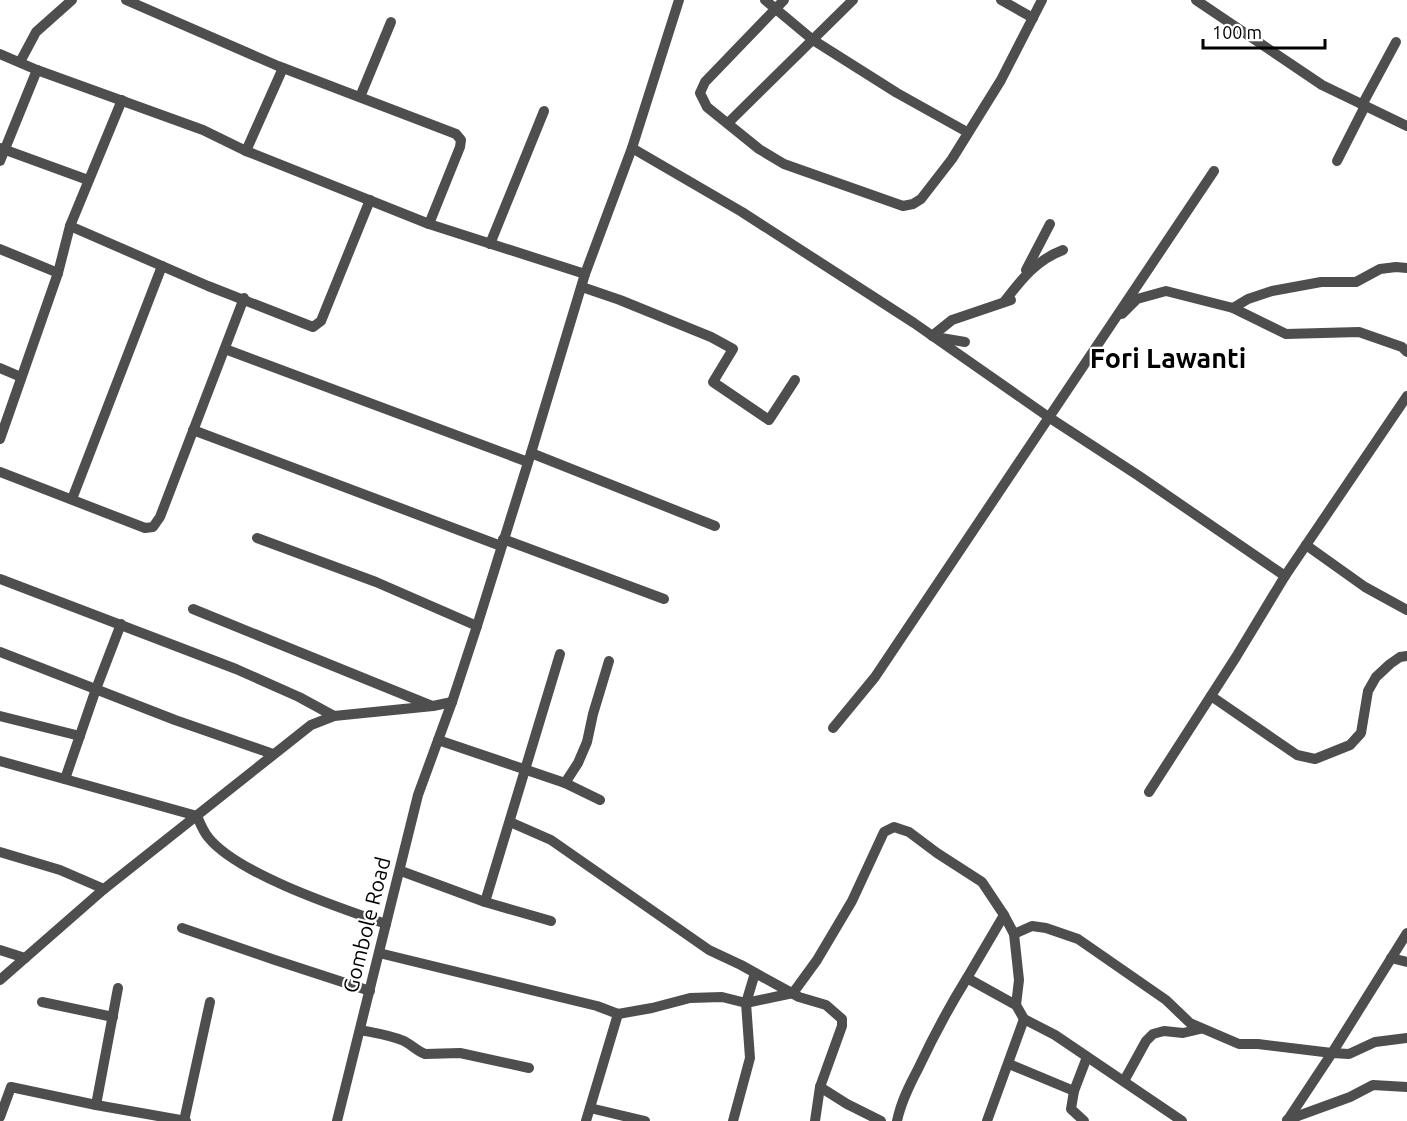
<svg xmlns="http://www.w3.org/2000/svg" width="1407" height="1121" viewBox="0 0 1407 1121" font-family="Ubuntu,sans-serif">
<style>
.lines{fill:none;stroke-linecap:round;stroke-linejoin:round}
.minor{stroke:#4e4e4e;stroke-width:10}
.labels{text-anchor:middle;stroke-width:4.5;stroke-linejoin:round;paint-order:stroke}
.street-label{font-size:21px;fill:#000;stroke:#fff}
.district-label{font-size:27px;font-weight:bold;fill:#000;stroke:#fff}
</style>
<rect width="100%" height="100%" fill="#fff"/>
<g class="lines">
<!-- minor -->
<g class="minor">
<polyline points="126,0 278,66 456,134 461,140 460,147 429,224"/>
<polyline points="765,0 813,40 897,93 967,132"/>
<polyline points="784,0 705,82 700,93 707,107 759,149 784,164 903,206 913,204 921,199 952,159 1001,80 1042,0"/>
<polyline points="1001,0 1033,18"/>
<polyline points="1196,0 1322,85 1407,126"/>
<polyline points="0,54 37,70 203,130 246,151 429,224 585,274"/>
<polyline points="20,62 36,32 72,0"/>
<polyline points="360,97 391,22"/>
<polyline points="1362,105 1396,42"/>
<polyline points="728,123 853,0"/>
<polyline points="0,148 88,180"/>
<polyline points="632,148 742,212 914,323 1050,418 1139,476 1285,576"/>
<polyline points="246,151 283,68"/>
<polyline points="0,161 37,70"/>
<polyline points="1337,161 1365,106"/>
<polyline points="70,226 208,286 313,327 321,321 370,200"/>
<polyline points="490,244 544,111"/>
<polyline points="0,249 58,273"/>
<polyline points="1026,270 1050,224"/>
<polyline points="582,287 620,300 711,337 733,349 713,382 769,420 795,380"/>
<path d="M1004,302C1021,280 1036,260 1063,250"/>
<polyline points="1233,308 1248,299 1272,291 1321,282 1356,282 1380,269 1396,267 1407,268"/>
<polyline points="1122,314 1137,299 1166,291 1233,308 1286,334 1359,332 1402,347 1407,352"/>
<polyline points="932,336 952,320 1011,300"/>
<polyline points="935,337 965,342"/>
<polyline points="225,349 528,462"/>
<polyline points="0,368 21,377"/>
<polyline points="193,430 501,546"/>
<polyline points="0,439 58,273 70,226 122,100"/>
<polyline points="531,453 715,526"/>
<polyline points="0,472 145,528 153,527 160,517 244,298"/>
<polyline points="72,499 162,266"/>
<polyline points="257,538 376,582 477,626"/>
<polyline points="503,539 664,599"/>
<polyline points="1306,545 1365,587 1407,610"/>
<polyline points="0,579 236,669 299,697 334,716"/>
<polyline points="193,609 432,706"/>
<polyline points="0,652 175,720 273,754"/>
<polyline points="1211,696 1297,755 1315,759 1350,745 1361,733 1368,691 1376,677 1390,664 1400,657 1407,656"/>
<polyline points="0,716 80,736"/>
<polyline points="833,728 875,677 1214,171"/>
<polyline points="438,740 565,783 600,800"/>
<path d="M0,761L197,816C200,823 203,831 208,837C237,874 340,908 386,924"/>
<polyline points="65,779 96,689 121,624"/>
<polyline points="565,783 578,763 587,742 593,714 609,661"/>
<polyline points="1149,792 1236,657 1285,576 1407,396"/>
<polyline points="510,822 551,840 709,950 741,965 799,997 826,1005 842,1019 842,1026 820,1087 815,1121"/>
<polyline points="0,852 60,870 104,889"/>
<polyline points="401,871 485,902 551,921"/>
<polyline points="485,902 560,654"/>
<polyline points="182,928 275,960 370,991"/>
<polyline points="1014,934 1032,926 1046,928 1078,939 1166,1000 1190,1023 1239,1044 1258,1044 1332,1053 1349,1054 1375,1042 1407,1038"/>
<polyline points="0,950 25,958"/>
<polyline points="379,953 597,1006 618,1014 652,1008 690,998 722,997 746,1003 793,993 817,960 852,901 884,832 894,827 909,832 937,853 982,882 1004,915 1014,934 1019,980 1016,1005"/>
<polyline points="1391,958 1407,962"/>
<polyline points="967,978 1004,915"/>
<polyline points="0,980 104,889 311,725 334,716 433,706 452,702"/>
<polyline points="42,1002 113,1017"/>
<path d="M360,1030C375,1033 390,1035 404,1041C412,1045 417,1051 425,1054L460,1053L529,1068"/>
<polyline points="1009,1064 1074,1091"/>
<polyline points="1124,1081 1146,1041 1153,1034 1164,1031 1183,1033 1200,1029"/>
<polyline points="820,1087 847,1104 881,1121"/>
<polyline points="96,1105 118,988"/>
<polyline points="590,1108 645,1121"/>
<polyline points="0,1117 11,1087 96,1105 186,1121"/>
<polyline points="1287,1120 1350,1097 1373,1085 1407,1087"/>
<polyline points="184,1121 210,1002"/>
<polyline points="337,1121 418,795 452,702 477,626 531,453 585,274 632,148 679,0"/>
<polyline points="586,1121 618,1014"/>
<polyline points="733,1121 750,1058 746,1003 755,973"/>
<path d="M897,1121C901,1102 909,1086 918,1069C933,1037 949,1007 967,978L1016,1005L1024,1019L1055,1035L1182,1121"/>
<polyline points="987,1121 1024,1019"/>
<polyline points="1084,1121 1071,1109 1074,1091 1087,1057"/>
<polyline points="1287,1121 1332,1053 1407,933"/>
</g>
</g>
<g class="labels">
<!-- street labels -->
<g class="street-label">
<text transform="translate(367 925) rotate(-76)" y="7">Gombole Road</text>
</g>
<!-- district labels -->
<g class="district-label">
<text x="1168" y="368">Fori Lawanti</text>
</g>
</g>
<!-- scale -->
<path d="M1203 39v9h122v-9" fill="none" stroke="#000000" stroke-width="3"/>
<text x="1212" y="39" font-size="18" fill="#000000" stroke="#ffffff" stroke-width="4.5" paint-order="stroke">100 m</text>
</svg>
